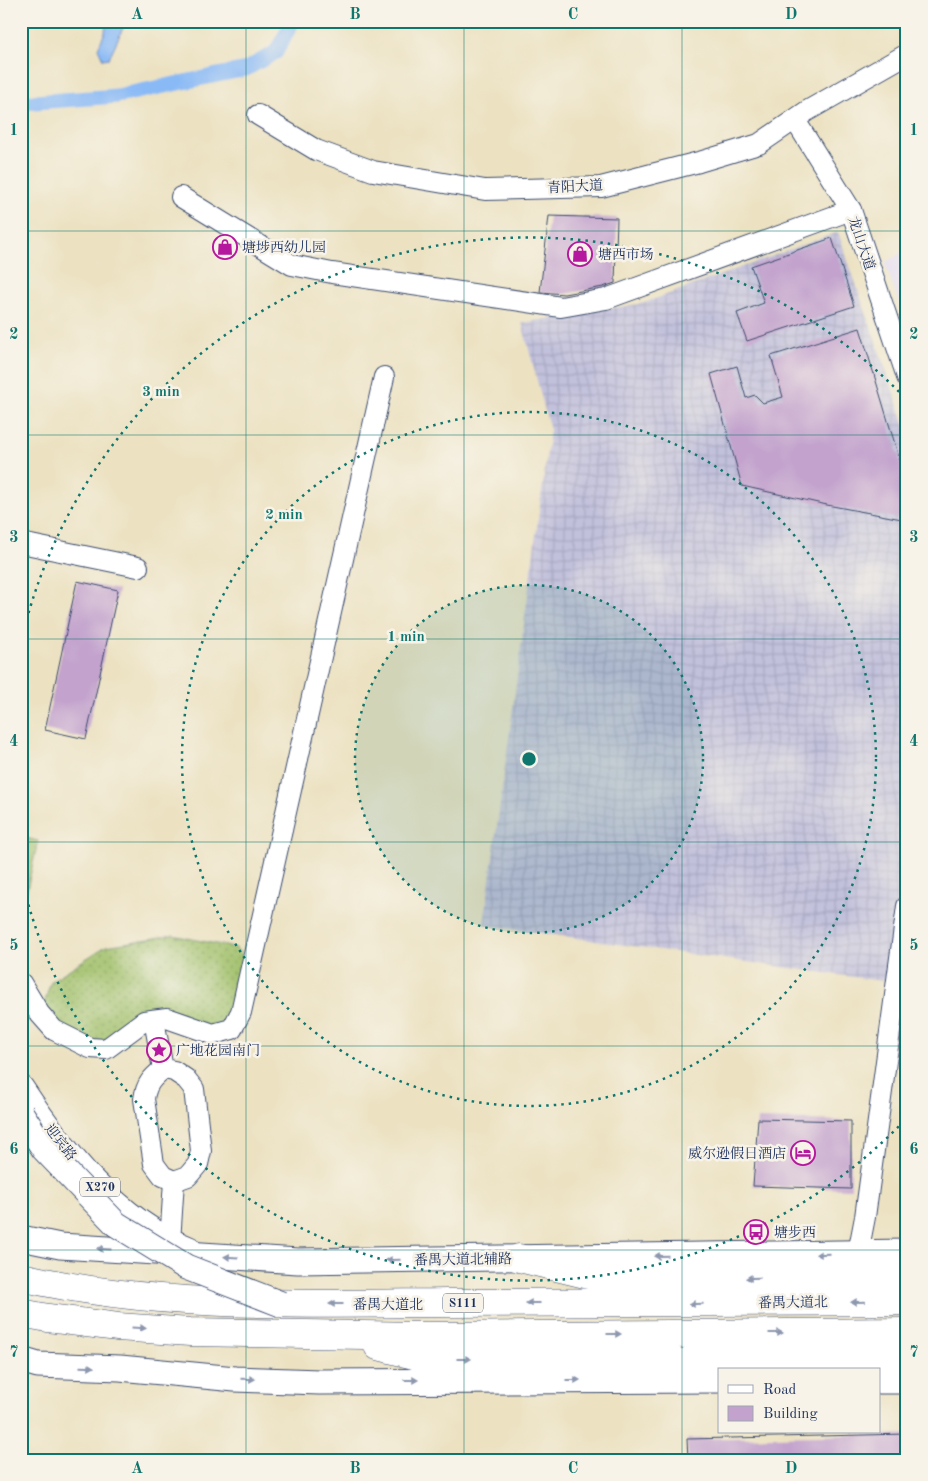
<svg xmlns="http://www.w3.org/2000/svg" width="928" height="1481" viewBox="0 0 928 1481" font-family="'Old Standard TT','Noto Serif SC',serif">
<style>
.built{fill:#ddd5f6}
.industrial{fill:url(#industrial-grid)}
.grass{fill:url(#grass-dots);stroke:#5d7763}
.garden{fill:#9fbf68;stroke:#5d7763}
.water{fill:#8abaf6;stroke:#5274aa}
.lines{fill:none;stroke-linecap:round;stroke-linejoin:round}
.canal{stroke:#8abaf6;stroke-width:15}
.building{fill:#c3a3cd}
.minor-casing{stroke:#3a4a6d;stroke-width:22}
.major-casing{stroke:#3a4a6d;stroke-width:27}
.highway-casing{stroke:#3a4a6d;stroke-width:29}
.minor{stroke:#fff;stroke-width:20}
.major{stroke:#fff;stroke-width:25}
.highway{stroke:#fff;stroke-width:28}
.major-bridge-casing{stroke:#3a4a6d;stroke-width:27;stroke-linecap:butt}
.major-bridge{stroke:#fff;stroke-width:25}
.oneway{fill:#8d97ae}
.grid{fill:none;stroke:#0f766e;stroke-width:1;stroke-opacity:0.55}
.ring{fill:none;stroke:#0f766e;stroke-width:2.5;stroke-dasharray:2.5 5}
.labels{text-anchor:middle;stroke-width:5;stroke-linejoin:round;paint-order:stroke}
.shield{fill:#f7f3e8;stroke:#5d6a87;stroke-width:1}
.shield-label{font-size:12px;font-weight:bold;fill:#1b2f5e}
.street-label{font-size:14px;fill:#1b2f5e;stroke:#f7f3e8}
.poi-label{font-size:14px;fill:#1b2f5e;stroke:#f7f3e8;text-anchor:start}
.centre{fill:#0f766e;stroke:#f7f3e8;stroke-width:2.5}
.ring-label{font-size:15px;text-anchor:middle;font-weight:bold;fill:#0f766e;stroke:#f7f3e8;stroke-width:5;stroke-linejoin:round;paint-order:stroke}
.neatline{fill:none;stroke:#0f766e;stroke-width:2}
.grid-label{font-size:16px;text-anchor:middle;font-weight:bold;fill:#0f766e}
</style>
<defs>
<pattern id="industrial-grid" width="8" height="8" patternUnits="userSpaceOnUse" patternTransform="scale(1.25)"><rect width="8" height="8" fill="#c2c1dc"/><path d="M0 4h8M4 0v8" fill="none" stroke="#a6a6bf"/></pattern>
<pattern id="grass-dots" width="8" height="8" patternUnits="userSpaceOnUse" patternTransform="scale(1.25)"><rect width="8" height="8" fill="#9fbf68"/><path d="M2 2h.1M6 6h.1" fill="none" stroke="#819c59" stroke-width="1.8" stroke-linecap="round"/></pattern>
</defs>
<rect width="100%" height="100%" fill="#f7f3e8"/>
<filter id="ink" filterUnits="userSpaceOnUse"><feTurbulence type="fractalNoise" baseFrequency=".02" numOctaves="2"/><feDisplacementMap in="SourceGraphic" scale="10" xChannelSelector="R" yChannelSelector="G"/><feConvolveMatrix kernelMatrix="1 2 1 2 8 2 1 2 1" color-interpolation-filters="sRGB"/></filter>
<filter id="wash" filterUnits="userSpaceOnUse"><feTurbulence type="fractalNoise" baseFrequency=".0096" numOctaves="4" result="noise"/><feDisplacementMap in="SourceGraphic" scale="20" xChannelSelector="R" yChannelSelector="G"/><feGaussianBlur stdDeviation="1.12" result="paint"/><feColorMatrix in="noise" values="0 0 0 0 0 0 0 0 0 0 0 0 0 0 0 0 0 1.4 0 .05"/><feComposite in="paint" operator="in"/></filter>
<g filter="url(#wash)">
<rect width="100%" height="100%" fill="#ece2c2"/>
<!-- built -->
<polygon class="built" points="907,249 907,324 885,263"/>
<!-- industrial -->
<polygon class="industrial" points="838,232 907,431 907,850 889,982 484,925 550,430 522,323 644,303"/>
<!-- grass -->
<polygon class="grass" points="173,935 236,948 244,958 227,1021 209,1027 165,1011 107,1041 90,1042 59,1026 44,1004 51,981 106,946"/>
<!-- garden -->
<polygon class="garden" points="21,837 38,841 23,907 21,907"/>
<!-- water -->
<polygon class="water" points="106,21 144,21 124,26 109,58 103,59 98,48 105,32"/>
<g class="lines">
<!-- canal -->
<polyline class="canal" points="21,103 117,96 246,69 276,52 293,21"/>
</g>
<g id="blocks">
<!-- building -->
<g class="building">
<polygon points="549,216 617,218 615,283 603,287 564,294 540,292"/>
<polygon points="832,238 854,306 747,341 737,313 764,303 751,266"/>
<polygon points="860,328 907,484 907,520 827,505 742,486 711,374 737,366 746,398 755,395 763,403 783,397 771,356"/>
<polygon points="77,581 118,590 86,739 45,730"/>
<polygon points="758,1119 851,1121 851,1189 753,1186"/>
<polygon points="907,1434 907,1460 688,1460 687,1439"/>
</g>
</g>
</g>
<g filter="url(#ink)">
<use href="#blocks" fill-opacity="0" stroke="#3a4a6d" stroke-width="1"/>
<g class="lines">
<defs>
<g id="minor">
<polyline points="258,115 316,150 373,171 485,190 601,187 699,162 759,144 807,111 907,54"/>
<polyline points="795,120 851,210 907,377"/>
<polyline points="181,197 292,265 332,273 561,307 606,299 851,210"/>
<polyline points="21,543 138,567"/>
<polyline points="21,983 39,1013 54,1030 90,1048 106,1049 144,1021 167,1018 213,1034 232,1029 241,1012 384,377"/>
<polyline points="154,1020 163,1069"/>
<path d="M163,1069L174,1071L186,1079L194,1089L201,1151L198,1164L188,1176L174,1181L163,1176L154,1164L144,1099C146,1084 152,1078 163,1069Z"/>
<polyline points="170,1242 174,1181"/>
<polyline points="858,1253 865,1217 907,906"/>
</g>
<g id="major">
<path d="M21,1088C63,1151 116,1221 189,1249"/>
<polyline points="21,1238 60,1246 298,1261 907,1252"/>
<polyline points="21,1360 38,1365 120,1368 235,1379 319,1382 719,1380"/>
<polyline points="879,1381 907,1381"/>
</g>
<g id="highway">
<polyline points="519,1258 601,1278 748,1278 907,1276"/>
<path d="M21,1277C161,1309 305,1304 447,1303C601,1303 754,1303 907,1301"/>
<polyline points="21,1313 48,1318 118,1327 190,1332 422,1336 907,1332"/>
<polyline points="378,1346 429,1359 558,1358 672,1360 719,1377"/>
<polyline points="691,1360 907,1359"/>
</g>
</defs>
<!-- minor casing -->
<use href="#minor" class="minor-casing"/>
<!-- major casing -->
<use href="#major" class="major-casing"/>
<!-- highway casing -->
<use href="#highway" class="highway-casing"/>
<!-- minor -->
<use href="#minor" class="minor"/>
<!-- major -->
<use href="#major" class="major"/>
<!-- highway -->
<use href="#highway" class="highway"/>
<defs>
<polyline id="major-bridge" points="21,1113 44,1149 116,1224 186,1267 281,1304"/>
</defs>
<!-- major-bridge casing -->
<use href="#major-bridge" class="major-bridge-casing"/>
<!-- major-bridge -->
<use href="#major-bridge" class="major-bridge"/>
</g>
<!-- one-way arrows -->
<defs><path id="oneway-solid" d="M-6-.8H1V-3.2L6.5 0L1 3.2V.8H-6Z" transform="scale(1.25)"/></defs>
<g class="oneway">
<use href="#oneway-solid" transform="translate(104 1249) rotate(-177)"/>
<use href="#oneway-solid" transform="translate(823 1254) rotate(179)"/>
<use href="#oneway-solid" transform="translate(661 1256) rotate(179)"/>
<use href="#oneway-solid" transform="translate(231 1257) rotate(-176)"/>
<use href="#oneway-solid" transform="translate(393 1260) rotate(179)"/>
<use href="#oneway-solid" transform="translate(753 1278) rotate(179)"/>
<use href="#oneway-solid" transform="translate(858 1302) rotate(179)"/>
<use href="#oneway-solid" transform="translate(533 1303) rotate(-180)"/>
<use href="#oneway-solid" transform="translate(336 1304) rotate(180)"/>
<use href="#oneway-solid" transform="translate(696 1304) rotate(179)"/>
<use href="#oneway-solid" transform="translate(139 1328) rotate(4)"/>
<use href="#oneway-solid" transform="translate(776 1333)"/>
<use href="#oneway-solid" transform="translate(614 1334)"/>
<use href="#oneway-solid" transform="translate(464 1359)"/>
<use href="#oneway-solid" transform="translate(87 1367) rotate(2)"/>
<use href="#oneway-solid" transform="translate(248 1379) rotate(2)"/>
<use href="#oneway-solid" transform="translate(411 1380)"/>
<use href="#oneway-solid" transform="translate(573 1380)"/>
</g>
</g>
<!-- grid -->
<path class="grid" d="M246,21V1460M464,21V1460M682,21V1460M21,231H907M21,435H907M21,639H907M21,842H907M21,1046H907M21,1250H907"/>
<!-- distance rings -->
<circle cx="529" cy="759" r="174" fill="#0f766e" fill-opacity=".12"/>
<g class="ring">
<circle cx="529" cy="759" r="174"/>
<circle cx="529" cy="759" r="347"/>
<path d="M904 1121A521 521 0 0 1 21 876M21 642A521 521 0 0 1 904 397"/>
</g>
<!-- icons -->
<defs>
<symbol id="shop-ring" viewBox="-11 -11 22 22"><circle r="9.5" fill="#f7f3e8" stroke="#b5179e" stroke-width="1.5"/><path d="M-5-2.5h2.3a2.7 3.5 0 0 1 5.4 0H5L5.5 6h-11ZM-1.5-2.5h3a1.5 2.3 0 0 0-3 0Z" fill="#b5179e"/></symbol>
<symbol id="sight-ring" viewBox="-11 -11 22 22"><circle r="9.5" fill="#f7f3e8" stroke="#b5179e" stroke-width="1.5"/><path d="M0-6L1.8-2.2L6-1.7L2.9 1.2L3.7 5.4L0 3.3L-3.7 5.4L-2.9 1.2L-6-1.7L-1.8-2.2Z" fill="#b5179e"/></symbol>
<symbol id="hotel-ring" viewBox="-11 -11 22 22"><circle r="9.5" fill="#f7f3e8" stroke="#b5179e" stroke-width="1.5"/><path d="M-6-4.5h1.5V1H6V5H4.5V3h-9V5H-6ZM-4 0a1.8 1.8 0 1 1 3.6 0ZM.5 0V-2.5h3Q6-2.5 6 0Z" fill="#b5179e"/></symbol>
<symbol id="bus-ring" viewBox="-11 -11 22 22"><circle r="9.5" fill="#f7f3e8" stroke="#b5179e" stroke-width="1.5"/><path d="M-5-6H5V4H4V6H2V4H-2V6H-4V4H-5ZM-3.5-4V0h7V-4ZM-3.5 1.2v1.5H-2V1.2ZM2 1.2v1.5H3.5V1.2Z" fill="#b5179e"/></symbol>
</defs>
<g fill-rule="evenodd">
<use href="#shop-ring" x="211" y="233" width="28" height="28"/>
<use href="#shop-ring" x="566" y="240" width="28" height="28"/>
<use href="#sight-ring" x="145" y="1036" width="28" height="28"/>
<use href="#hotel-ring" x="789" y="1139" width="28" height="28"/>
<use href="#bus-ring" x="742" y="1218" width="28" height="28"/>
</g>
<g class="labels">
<!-- shield labels -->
<g class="shield">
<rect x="80" y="1177.5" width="40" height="19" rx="4"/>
<rect x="443" y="1293.5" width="40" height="19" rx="4"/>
</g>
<g class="shield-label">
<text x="100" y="1191">X270</text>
<text x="463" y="1307">S111</text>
</g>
<!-- street labels -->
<g class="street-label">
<text transform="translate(575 186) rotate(-3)" y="5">青阳大道</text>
<text transform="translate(862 243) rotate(71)" y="5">龙山大道</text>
<text transform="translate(61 1142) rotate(52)" y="5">迎宾路</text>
<text transform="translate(463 1259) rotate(-1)" y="5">番禺大道北辅路</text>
<text transform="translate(793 1302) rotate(-1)" y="5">番禺大道北</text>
<text x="388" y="1309">番禺大道北</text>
</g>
<!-- poi labels -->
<g class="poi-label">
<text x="242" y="252">塘埗西幼儿园</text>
<text x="598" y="259">塘西市场</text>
<text x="176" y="1055">广地花园南门</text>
<text x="786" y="1158" text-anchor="end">威尔逊假日酒店</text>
<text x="774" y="1237">塘步西</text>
</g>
</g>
<circle cx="529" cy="759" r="8" class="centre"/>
<g class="ring-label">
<text x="161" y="396">3 min</text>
<text x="284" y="519">2 min</text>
<text x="406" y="641">1 min</text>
</g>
<!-- margin -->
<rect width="928" height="1481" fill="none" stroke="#f7f3e8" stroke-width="55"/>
<!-- legend -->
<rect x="718" y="1368" width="162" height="65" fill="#f7f3e8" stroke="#9fa5b1"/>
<rect x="728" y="1385" width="25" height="8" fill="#ffffff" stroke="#9fa5b1"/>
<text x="763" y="1394" font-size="15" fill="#1b2f5e">Road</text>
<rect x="728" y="1406" width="25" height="15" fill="#c3a3cd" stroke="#9fa5b1"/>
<text x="763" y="1418" font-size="15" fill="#1b2f5e">Building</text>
<rect x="28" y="28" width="872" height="1426" class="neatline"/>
<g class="grid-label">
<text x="137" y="19">A</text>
<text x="355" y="19">B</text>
<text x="573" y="19">C</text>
<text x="791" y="19">D</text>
<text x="14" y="135">1</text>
<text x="914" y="135">1</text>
<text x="14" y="339">2</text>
<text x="914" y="339">2</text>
<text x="14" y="542">3</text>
<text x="914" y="542">3</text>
<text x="14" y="746">4</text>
<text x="914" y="746">4</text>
<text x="14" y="950">5</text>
<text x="914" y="950">5</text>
<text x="14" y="1154">6</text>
<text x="914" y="1154">6</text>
<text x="14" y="1357">7</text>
<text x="914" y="1357">7</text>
<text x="137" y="1473">A</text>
<text x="355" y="1473">B</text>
<text x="573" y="1473">C</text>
<text x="791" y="1473">D</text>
</g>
</svg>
